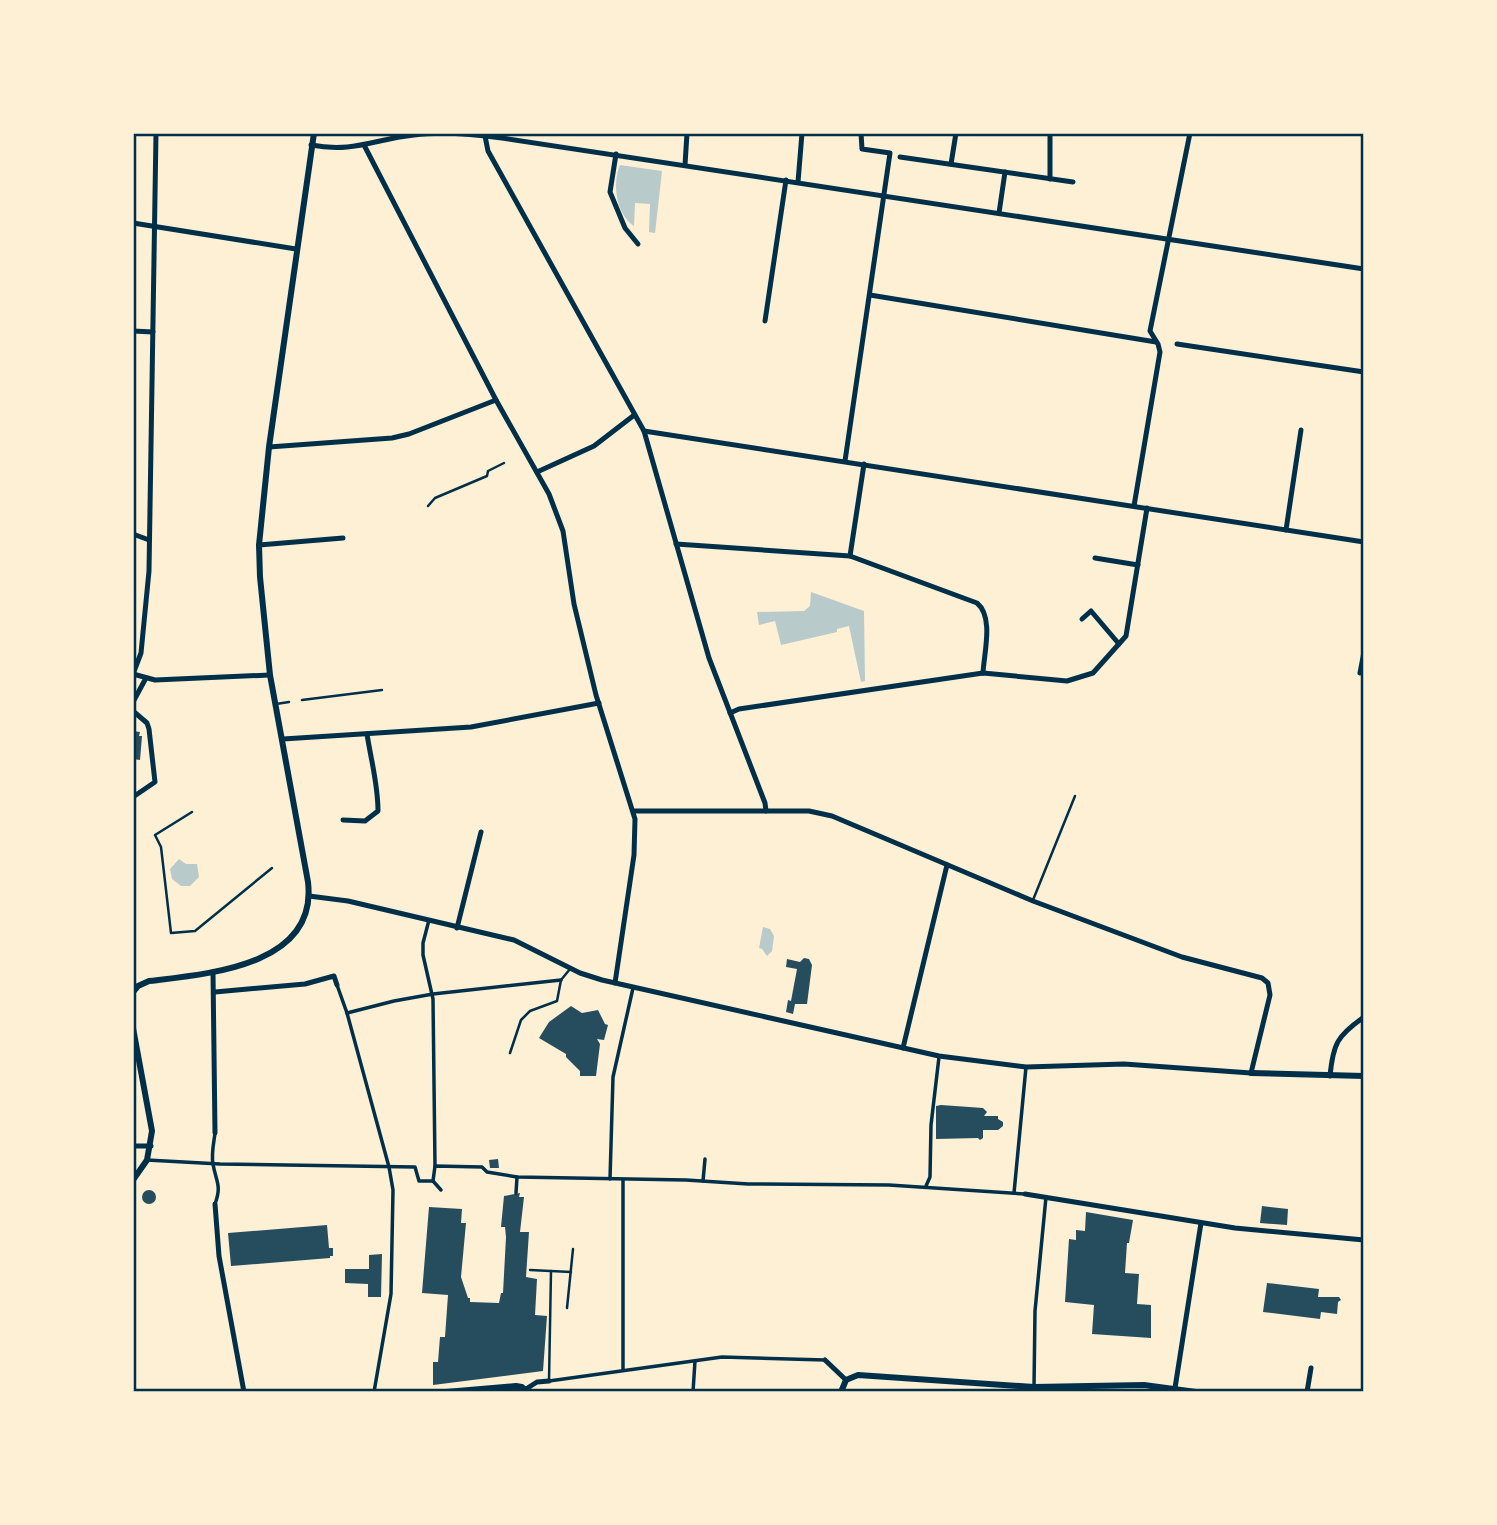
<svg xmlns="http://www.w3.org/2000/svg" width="1497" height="1525" viewBox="0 0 1497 1525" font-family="Signika,sans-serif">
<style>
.green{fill:#b9caca}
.building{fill:#264d5e}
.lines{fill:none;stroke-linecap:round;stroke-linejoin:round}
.service{stroke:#003049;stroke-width:2.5}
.pedestrian{stroke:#003049;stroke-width:3.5}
.minor{stroke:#003049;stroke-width:5}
.tertiary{stroke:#003049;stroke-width:6}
.neatline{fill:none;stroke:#003049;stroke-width:2.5}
</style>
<rect width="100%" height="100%" fill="#fdf0d5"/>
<!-- green -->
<g class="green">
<path d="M620,165L662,171L655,233L649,232L650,204L635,203L634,226C616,214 612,183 620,165Z"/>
<polygon points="811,592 864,611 865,681 861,682 849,626 837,629 837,632 781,645 775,621 759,625 757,612 804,611 810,606"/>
<polygon points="179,859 186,864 197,864 199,877 190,886 181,886 172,879 170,869"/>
<polygon points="763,927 770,929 774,936 772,951 767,956 762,949 759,948"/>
</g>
<!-- building -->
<g class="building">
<polygon points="133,731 140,732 139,736 142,736 140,760 133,759"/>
<polygon points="804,958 809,959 812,965 807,1004 795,1004 793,1014 786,1012 788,1000 791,1001 797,969 786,967 787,959 800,962"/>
<polygon points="571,1006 582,1013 598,1010 605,1024 608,1025 604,1040 597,1039 600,1044 596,1076 580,1076 580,1071 566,1057 566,1054 539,1038 549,1022"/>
<polygon points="941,1105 983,1108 987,1112 984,1116 998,1116 998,1119 1003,1122 1003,1126 998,1130 983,1130 983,1138 980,1140 978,1138 936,1139 936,1106"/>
<polygon points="498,1159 499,1168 490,1168 489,1160"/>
<circle cx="149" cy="1197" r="7"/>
<polygon points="520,1193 519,1197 524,1197 520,1232 529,1232 526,1277 537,1279 535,1315 547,1316 543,1371 433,1385 433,1362 438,1362 440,1337 445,1337 448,1295 422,1293 429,1207 462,1209 461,1223 466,1223 461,1277 468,1298 470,1298 470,1302 499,1303 501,1293 503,1293 506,1237 505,1227 501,1227 504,1196"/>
<polygon points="1262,1206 1288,1209 1287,1225 1260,1223"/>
<polygon points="1086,1212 1133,1220 1129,1243 1127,1243 1125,1273 1139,1274 1137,1304 1151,1305 1151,1338 1092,1334 1094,1305 1065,1302 1069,1239 1076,1240 1076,1230 1085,1231"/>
<polygon points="327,1225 329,1248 333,1248 333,1256 330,1256 330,1258 231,1266 228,1233"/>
<polygon points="382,1254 381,1297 368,1297 368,1284 345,1283 345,1269 369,1269 369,1255"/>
<polygon points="1267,1283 1319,1289 1318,1297 1339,1297 1341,1300 1338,1302 1337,1314 1321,1312 1320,1319 1263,1312"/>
</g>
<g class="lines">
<!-- service -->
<g class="service">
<polyline points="428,506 435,498 487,476 488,471 504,463"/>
<polyline points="302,700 382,690"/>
<polyline points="276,704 289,702"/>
<polyline points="192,812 155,835 161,847 171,933 195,931 272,868"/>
<polyline points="1033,900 1075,796"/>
<polyline points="510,1053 521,1020 530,1011 557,1001 561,980 570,969"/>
<polyline points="530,1270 571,1272"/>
<polyline points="567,1308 573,1249"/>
<polyline points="549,1381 551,1271"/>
</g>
<!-- pedestrian -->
<g class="pedestrian">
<polyline points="429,920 423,943 423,955 433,999 435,1166"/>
<polyline points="337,985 347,1013 389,1167 393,1190 391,1294 374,1392"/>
<polyline points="347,1013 394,1001 433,994 561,980"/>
<path d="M215,1133C214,1142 211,1154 213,1164C216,1182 222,1185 215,1204"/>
<polyline points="147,1160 220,1164 415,1167 419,1181 433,1181 435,1166 482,1167 487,1172 517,1177 686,1180 748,1184 889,1185 1025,1194"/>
<polyline points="610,1179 613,1077 633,988"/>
<polyline points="623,1180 623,1370"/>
<polyline points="433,1181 441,1190"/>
<polyline points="703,1181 705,1159"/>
<polyline points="926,1186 930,1177 931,1125 939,1057"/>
<polyline points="516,1193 517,1177"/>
<polyline points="1014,1193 1026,1067"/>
<polyline points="549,1381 722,1357 825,1360"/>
<polyline points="1034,1387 1035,1311 1046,1197"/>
<polyline points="693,1392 695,1361"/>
</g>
<!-- minor -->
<g class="minor">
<polyline points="485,136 488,151 644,431 709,658 765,803 766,811"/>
<path d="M311,145C354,153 374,139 414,135C443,131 473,134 502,138L1364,269"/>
<polyline points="364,145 496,400 549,494 563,531 574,604 596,695 635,819 634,855 615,983"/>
<polyline points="616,154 610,192 625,228 638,244"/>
<polyline points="900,157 1073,182"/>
<polyline points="951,164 956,133"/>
<polyline points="685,165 687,133"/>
<polyline points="1050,179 1050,133"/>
<polyline points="798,182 802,133"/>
<polyline points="999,213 1005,172"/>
<polyline points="133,223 296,249"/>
<polyline points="870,295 1156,342"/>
<polyline points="765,321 786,180"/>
<polyline points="133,331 153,332"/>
<polyline points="1177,344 1364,372"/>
<polyline points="644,431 1364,542"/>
<polyline points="269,447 392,438 409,434 496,400"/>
<polyline points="845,461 890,153 862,149 861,133"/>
<polyline points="537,472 594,446 633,416"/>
<polyline points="1134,506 1160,352 1158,344 1150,331 1190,133"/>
<polyline points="1286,530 1301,430"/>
<polyline points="133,534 149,540"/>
<path d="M676,544L850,556L977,603C994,617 984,653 983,673"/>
<polyline points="259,545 343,538"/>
<polyline points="850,556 864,464"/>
<polyline points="1095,558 1138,565"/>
<polyline points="1082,619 1091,611 1119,644"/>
<polyline points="1360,673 1364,652"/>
<polyline points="133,674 141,653 149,571 156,133"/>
<polyline points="133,674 155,680 270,675"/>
<polyline points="133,702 146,678"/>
<polyline points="133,711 147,723 149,729 155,782 133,797"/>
<polyline points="730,713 739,709 983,673 1067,681 1093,673 1126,636 1147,508"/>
<polyline points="283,739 471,727 599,703"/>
<path d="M343,820L365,821L378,811C378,784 371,760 367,734"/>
<polyline points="309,896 348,901 514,940 580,973 602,980 939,1056 1026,1067 1124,1064 1251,1073 1270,995 1268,983 1262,978 1182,957 1033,901 832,816 809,811 634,811"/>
<polyline points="457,928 481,832"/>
<polyline points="213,972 215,1133"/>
<polyline points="215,992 305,984 334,976 337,985"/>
<polyline points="903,1048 947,865"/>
<path d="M1330,1076C1333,1044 1337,1036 1364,1017"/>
<polyline points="133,1146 151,1146"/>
<polyline points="1025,1194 1235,1228 1364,1240"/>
<polyline points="215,1204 219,1256 244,1392"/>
<polyline points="825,1360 846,1380"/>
<polyline points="1175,1388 1201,1223"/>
<polyline points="526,1389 537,1382 549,1381"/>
<polyline points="1307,1392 1311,1368"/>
</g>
<!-- tertiary -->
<g class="tertiary">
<path d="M133,992L138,986L149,981C208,974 318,966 308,882L270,675L260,577L259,545L269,447L314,133"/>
<polyline points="133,1028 152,1131 147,1160 133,1180"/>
<polyline points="1251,1073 1364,1076"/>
<polyline points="446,1392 516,1386 522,1387 528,1392"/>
<polyline points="841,1392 846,1380 858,1375 1034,1387 1144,1385 1196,1392"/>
</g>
</g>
<!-- border -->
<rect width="1497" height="1525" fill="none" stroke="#fdf0d5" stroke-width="270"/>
<rect x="135" y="135" width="1227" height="1255" class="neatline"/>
</svg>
